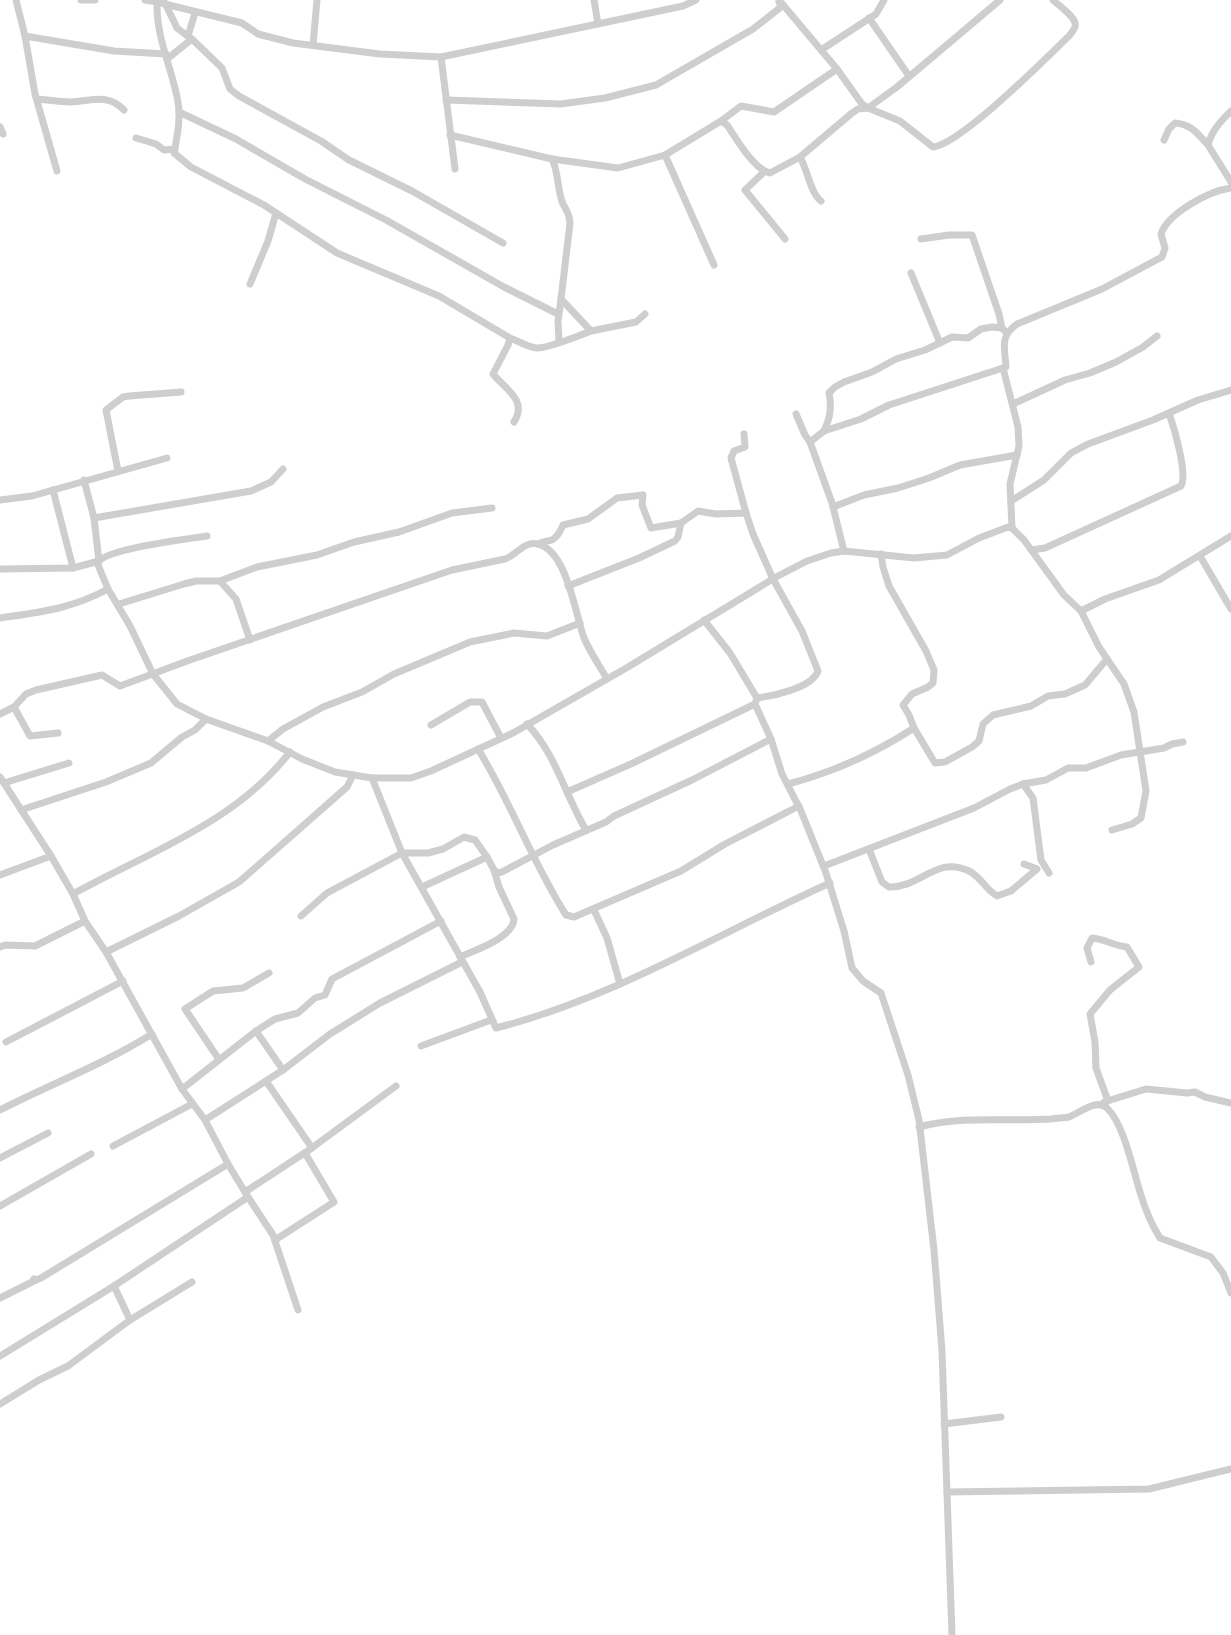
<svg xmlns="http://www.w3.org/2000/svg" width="1231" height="1635" viewBox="0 0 1231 1635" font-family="Arial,sans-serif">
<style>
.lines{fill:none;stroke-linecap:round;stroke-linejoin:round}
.street{stroke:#cecece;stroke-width:7}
</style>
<rect width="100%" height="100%" fill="#fff"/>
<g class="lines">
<!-- street -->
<g class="street">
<polyline points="16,0 25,36 35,94 57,171"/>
<polyline points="81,0 95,0"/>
<path d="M145,0L157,2C156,38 172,68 178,102C181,119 177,137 174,153L191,167L264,205L337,253L439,296L510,338L508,345L493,374C505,389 528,400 514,422"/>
<polyline points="594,0 598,24"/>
<path d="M779,0L837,69L862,104L868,108L900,121L933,147C962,143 1045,59 1069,36C1070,35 1075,28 1075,27C1078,18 1059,6 1053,0"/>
<polyline points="157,2 242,23 258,34 293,43 380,54 441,57 683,6 696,0"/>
<polyline points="165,3 177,28 194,41 222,68 230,89 239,96 321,141 349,160 412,191 503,243"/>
<polyline points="869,18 909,76"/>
<polyline points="25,36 114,51 166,54"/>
<polyline points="188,36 195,13"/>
<polyline points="313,45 317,0"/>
<polyline points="821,50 876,14 884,0"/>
<polyline points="441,57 455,169"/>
<polyline points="167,59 192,39"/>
<path d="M38,99C48,100 60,102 71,102C92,101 108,93 124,110"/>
<polyline points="446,100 561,104 605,98 656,85 753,29 781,7 779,2"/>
<path d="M1231,111C1221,121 1212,130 1208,145L1231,182"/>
<polyline points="179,112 236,139 305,179 386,220 504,287 558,314"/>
<polyline points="721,121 741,106 774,112 837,69"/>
<polyline points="0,127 3,134"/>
<path d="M450,135L552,159L618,168L665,155L721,121L727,125C736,138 754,170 770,173L800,157C808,171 810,192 821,201"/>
<polyline points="136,138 156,144 164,150 175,149"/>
<path d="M1164,140L1169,129L1175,123C1191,124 1198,134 1208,145"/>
<polyline points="665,155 714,265"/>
<polyline points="800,157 852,113 858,109 868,108 897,87 1000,0"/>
<path d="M552,159C559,173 557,190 563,204C567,211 569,214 570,223L561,299L591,331L636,322L645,314"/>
<polyline points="764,172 745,190 785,239"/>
<polyline points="921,239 949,235 972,235 999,314 1002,328"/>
<polyline points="911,273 940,343"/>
<polyline points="250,284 268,241 276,213"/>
<path d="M510,338C518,341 528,347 536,348C545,349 581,335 591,331"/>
<polyline points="559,341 558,321 561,299"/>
<polyline points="1003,368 1018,427 1019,446 1010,484 1012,528"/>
<polyline points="1013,404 1065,380 1090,373 1116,362 1143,347 1157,336"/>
<polyline points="796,414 805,435 810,442 832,503 844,551"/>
<path d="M824,431C830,418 832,408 829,393L835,387L844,382L872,372L896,359L925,350L952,337L968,338L981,329L992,327L1002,328L1006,332"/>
<polyline points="744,434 745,447 734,451 731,458 746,513"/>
<path d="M810,442L824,431L861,419L889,405L1006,367C1005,348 999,337 1017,324L1102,289L1162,257L1165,248L1161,234C1168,213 1209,191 1231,188"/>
<polyline points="118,471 106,410 123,397 129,396 181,392"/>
<polyline points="84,480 94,518"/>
<polyline points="53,490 73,568"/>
<polyline points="0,500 32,496 167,458"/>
<polyline points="1011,501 1044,480 1071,453 1088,444 1153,420 1198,400 1231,390"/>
<polyline points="833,507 864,495 898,488 929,478 960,465 1017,455"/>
<path d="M538,544C544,540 546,542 552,540C557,537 561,530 563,525L588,519L617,498L643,495L642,505L651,528L681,523"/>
<path d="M1032,550L1045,548L1181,486C1188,474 1174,428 1169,413"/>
<polyline points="1200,556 1231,609"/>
<polyline points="99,561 94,518 251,491 271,482 283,469"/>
<path d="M99,561C111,548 187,539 207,536"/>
<polyline points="0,569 73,568 99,561 98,565 108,589 130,626 153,674 177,704 206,719 268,741 302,759 335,772 372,778 411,778 431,771 513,733 628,667 776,577 807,561 831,553 844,551 914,558 947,555 979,538 1008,527 1012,528 1024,540 1064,595 1081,611 1099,647 1124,684 1134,712 1146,791 1141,818 1132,824 1112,830"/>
<polyline points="220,581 236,599 250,640"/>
<path d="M568,586L639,558L675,541L678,537L681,523L698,511L716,514L746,513L753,534L773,579L802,631L818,671C812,688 773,696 757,698"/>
<polyline points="119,604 184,584 196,581 220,581 257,567 317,555 354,542 399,532 452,513 492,508"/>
<polyline points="1081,611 1105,599 1159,580 1231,536"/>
<path d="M0,618C41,612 71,609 108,589"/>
<polyline points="704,620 730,653 757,698 755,704 771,739 782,774 801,811 826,873 844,931 852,968 863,981 881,993 908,1075 919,1120 934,1250 942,1351 952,1635"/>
<polyline points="14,707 30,736 58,733"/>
<path d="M0,714L14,707L26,694L36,690L102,675L120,686L190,660L452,570L505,559C517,555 523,541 538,544C567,551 575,613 584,638C590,652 599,665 607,679"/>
<path d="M527,724C556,754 565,795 586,830"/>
<polyline points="431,725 470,702 482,702 501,738"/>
<polyline points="914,728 935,763 945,762 972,747 979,741 983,724 993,715 1031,706 1048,696 1065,694 1085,685 1107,659"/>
<polyline points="268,741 283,729 323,707 362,692 394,674 470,642 514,633 547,636 580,623"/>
<path d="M478,749C511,802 532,862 566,915L574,917L681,871L725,844L799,806"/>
<polyline points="0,777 51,856 73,894 85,921 106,952 182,1089 205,1120 228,1164 248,1197 114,1286 0,1356"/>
<path d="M372,778L402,853L480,992L496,1028C614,998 719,933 830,883"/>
<polyline points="4,783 69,763"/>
<path d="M788,784C834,772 874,754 914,728L909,715L903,705L912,694L928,687L933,683L934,670L926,651L889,586L883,567L881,554"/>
<polyline points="1023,784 1033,798 1041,860 1049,873"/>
<polyline points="567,792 633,763 755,704"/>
<polyline points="21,810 106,782 151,763 182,737 195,730 206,719"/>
<path d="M869,849L882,882L889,887C920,888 937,855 969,871C981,877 986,890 997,896L1011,891L1037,869L1024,864"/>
<polyline points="824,866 974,808 1010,789 1023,784 1046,780 1068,768 1086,768 1121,755 1164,748 1172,744 1183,742"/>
<polyline points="0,875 51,856"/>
<polyline points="422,887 487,857 494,870 498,873 502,872 553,845 606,822 614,816 692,780 771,739"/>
<path d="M73,894C149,852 235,823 290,752"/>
<polyline points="594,910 607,938 620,984"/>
<polyline points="301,916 327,893 402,853 428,853 443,849 464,837 475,840 487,857"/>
<polyline points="0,947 5,945 35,946 85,921"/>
<polyline points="106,952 179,916 239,882 347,787 353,775"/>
<path d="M460,957C475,950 513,938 514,919L499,887L494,870"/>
<path d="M1091,962L1087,948L1092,938C1105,939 1114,946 1127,947L1139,967L1110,990L1090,1014L1095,1042L1096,1068L1108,1101"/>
<polyline points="6,1042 123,981"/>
<polyline points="421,1046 491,1020"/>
<polyline points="218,1058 185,1009 213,991 243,988 269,973"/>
<polyline points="283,1070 330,1034 380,1003 462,962"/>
<polyline points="266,1081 312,1148"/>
<polyline points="182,1089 256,1031 275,1019 298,1013 315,998 325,995 332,979 441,921"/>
<polyline points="1104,1102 1146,1089 1187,1093 1195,1092 1205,1097 1231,1103"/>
<path d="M0,1110C51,1084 104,1064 152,1034"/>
<polyline points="205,1120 283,1070 256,1031"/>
<path d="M919,1127C966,1115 1004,1122 1051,1119C1057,1118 1064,1118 1069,1117C1080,1113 1096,1098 1107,1108C1124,1124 1133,1170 1140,1192C1145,1209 1151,1224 1160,1238L1211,1257L1223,1273L1231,1293"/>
<polyline points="113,1146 192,1104"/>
<polyline points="0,1158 48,1133"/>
<polyline points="245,1192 309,1150 396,1086"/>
<polyline points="248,1197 273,1235 298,1310"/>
<polyline points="0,1206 91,1154"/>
<polyline points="275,1240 334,1202 305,1153"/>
<polyline points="34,1279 36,1280 41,1278 228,1164"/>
<polyline points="114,1286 130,1320"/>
<polyline points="0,1298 36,1280"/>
<polyline points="0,1404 39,1380 68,1366 130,1320 192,1282"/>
<polyline points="944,1424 1001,1417"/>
<polyline points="947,1492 1149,1489 1231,1469"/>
</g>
</g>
</svg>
